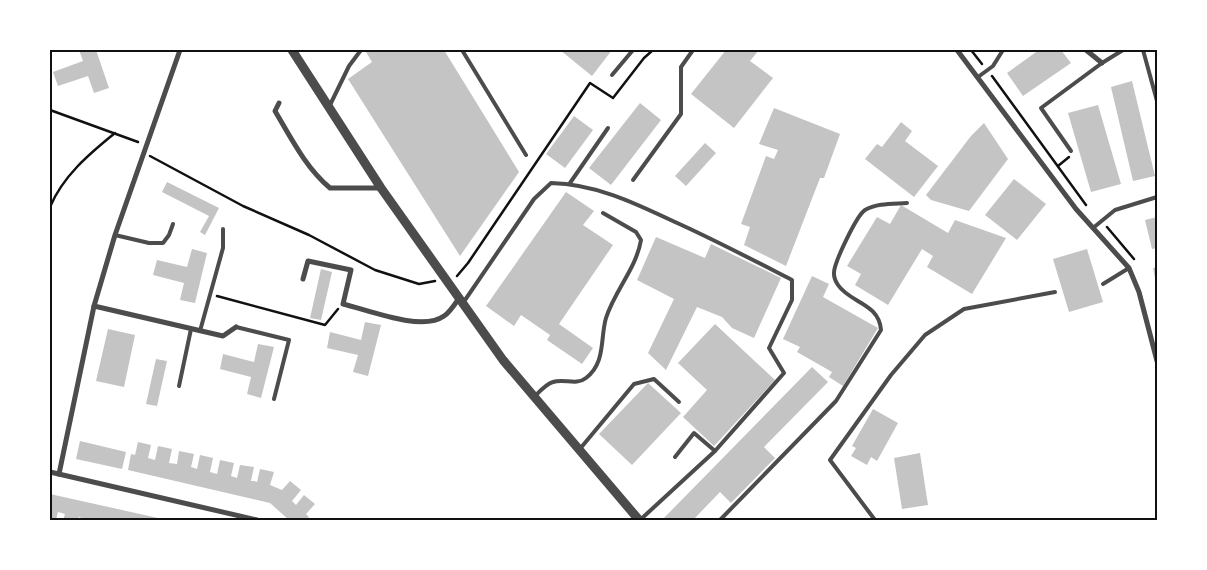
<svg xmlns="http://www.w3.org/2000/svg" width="1207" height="570" viewBox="0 0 1207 570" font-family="Manrope,sans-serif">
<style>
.building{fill:#c4c4c4}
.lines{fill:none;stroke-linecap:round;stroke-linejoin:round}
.path{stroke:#111;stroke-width:2.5}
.service{stroke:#4c4c4c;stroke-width:4}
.minor{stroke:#4c4c4c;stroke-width:5}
.tertiary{stroke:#4c4c4c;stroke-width:9}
.neatline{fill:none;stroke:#111;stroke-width:2}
</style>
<rect width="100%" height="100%" fill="#fff"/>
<!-- building -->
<g class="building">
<polygon points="79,50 96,50 109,88 94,93 88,76 58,86 53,72 83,61"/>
<polygon points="365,50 444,50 519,172 460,256 348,79 372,62"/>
<polygon points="560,50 612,50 592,76"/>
<polygon points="726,50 759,50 750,61 773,78 734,128 691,94"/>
<polygon points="1039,50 1061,50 1071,63 1023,96 1007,73"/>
<polygon points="1132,81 1155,176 1133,181 1111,87"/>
<polygon points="640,103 661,120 611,185 589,168"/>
<polygon points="1098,105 1121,184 1091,192 1068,113"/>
<polygon points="774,108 840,134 824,178 820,178 786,266 744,245 750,227 741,224 766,156 774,159 778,150 759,144"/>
<polygon points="574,116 593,130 565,168 546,154"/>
<polygon points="901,122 912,131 905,141 938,166 914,197 865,159 877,144 882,147"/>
<polygon points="984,123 1008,159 969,211 931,200 926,195 971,136"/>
<polygon points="705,143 716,153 686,186 675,176"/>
<polygon points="1014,179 1046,204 1017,240 985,215"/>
<polygon points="167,182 219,208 205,235 200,232 209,216 162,192"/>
<polygon points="566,192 594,211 583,225 613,245 559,324 593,348 582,364 547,340 550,335 521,315 514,326 486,306"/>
<polygon points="901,205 948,233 955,220 1006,238 972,294 927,267 933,256 922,249 888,305 855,285 861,274 847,266 877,217 890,224"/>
<polygon points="1157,217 1157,248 1152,249 1145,220"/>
<polygon points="656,237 705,258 711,244 781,278 754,338 732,328 722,317 697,307 666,370 648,353 674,299 637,280"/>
<polygon points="192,249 207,253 195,303 180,300 184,283 153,275 157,260 187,267"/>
<polygon points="1087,249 1103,302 1069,312 1053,259"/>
<polygon points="1157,267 1157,283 1156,283 1153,268"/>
<polygon points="321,269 332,272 321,320 310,318"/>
<polygon points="812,276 829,284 823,297 878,328 843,386 829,377 832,372 797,352 800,347 783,339"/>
<polygon points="365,322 381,325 368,376 353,372 358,355 327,348 330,332 361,340"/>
<polygon points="715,324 775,380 714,446 683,417 707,390 678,363"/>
<polygon points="108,329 135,335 124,387 96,381"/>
<polygon points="258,344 274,347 261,398 247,394 251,377 220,369 223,354 254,362"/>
<polygon points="156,359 167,361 157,406 146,404"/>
<polygon points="812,367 828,382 764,447 775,458 731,503 720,492 693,520 662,520"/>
<polygon points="648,383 681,413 632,465 599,434"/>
<polygon points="873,409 898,423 877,461 871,457 867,465 851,456 856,448 852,446"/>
<polygon points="80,441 126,452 122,469 76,459"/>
<polygon points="138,442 151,445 148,458 155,460 158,446 172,449 169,463 177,464 179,451 194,454 191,467 197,469 200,455 213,458 210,472 217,474 220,460 234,463 231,476 237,478 240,465 254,467 251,481 254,481 257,482 260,469 274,472 270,485 282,490 290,481 301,490 292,501 296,505 304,495 315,504 306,514 309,517 306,520 289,520 270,503 128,470 131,454 135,455"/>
<polygon points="920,453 928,505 902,509 894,458"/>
<polygon points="50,494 158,518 165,520 86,520 79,517 78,520 63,520 65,514 58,512 56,520 50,520"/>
</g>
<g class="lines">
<!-- path -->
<g class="path">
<polyline points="971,50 982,64"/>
<polyline points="992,76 1086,205"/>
<polyline points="50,110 138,142"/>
<polyline points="150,156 243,206 309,235 375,270 419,284 435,281"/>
<polyline points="1058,166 1069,157"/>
<path d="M50,207C63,176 89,154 115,133"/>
<polyline points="1107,227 1134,259"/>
<polyline points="457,276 468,263 590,83 613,98 644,58 653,50"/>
<polyline points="217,296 325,325 338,309"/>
</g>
<!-- service -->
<g class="service">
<polyline points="462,50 526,155"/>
<polyline points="1143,50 1157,101"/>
<polyline points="612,75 633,50"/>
<polyline points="978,77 993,66 1003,50"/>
<polyline points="330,105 349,66 361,50"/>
<polyline points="1071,151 1041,108 1102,63 1123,50"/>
<polyline points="633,180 681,114 681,67 693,50"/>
<polyline points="570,183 608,128"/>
<polyline points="1093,228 1115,210 1157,197"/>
<polyline points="115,235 149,243 163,243 169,235 173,224"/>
<polyline points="1103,284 1129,268"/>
<path d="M463,303L534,199L551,183C596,184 635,203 675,222C715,240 753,260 792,280V300L769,348L784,373L715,451"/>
<polyline points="236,327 289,340 274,399"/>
<polyline points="200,331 223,248 223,229"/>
<polyline points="179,386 191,329"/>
<path d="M534,397C539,392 546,384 553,382C564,378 576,386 586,378C606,363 600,338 606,318C615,290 636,269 641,240L636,232L603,213"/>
<polyline points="579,450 634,384 654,379 679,402"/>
<polyline points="640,520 715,451 694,433 675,457"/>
<path d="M720,520L836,401L881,330C879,303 850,303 838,285C836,282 834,277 834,274C833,264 857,215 865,210C877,203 894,204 907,203"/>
<polyline points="875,520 830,460 891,375 925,335 964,309 1055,292"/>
</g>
<!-- minor -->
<g class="minor">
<polyline points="957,50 1076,209 1129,268 1139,292 1157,361"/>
<polyline points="1086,50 1102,63"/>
<path d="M279,103L275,111C291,138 306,168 330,188H381"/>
<path d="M303,279L308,261L351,270L343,304C368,310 422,332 444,316C450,312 455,304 459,298"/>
<polyline points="94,306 223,336 236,327"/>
<polyline points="50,472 257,520"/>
<polyline points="59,474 94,306 115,235 180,50"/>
</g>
<!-- tertiary -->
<polyline class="tertiary" points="292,50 381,188 503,360 639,520"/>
</g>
<!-- border -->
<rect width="1207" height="570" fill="none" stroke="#ffffff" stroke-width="102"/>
<rect x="51" y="51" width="1105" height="468" class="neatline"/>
</svg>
